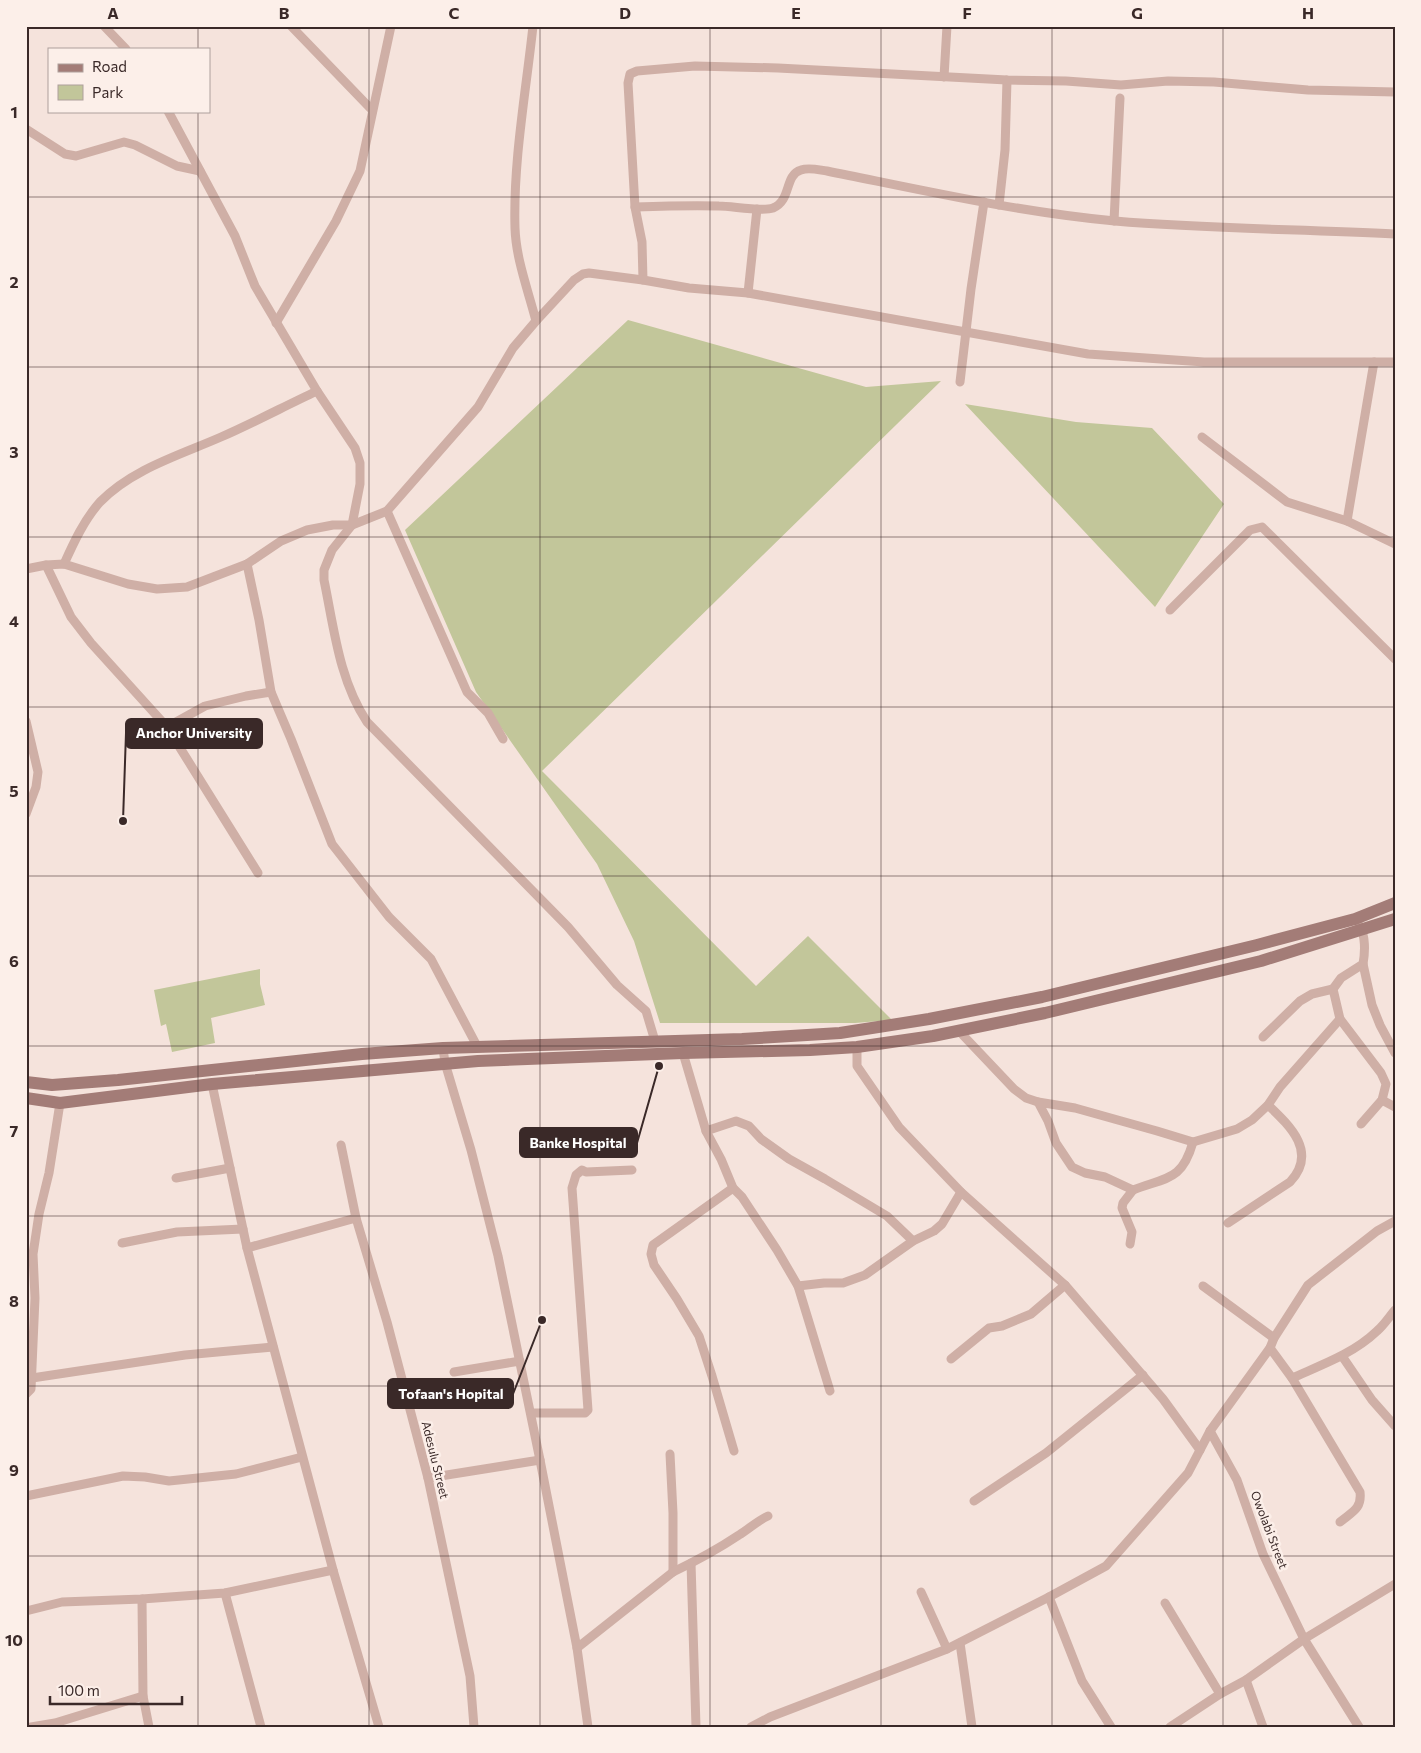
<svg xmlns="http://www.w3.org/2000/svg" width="1421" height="1753" viewBox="0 0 1421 1753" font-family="Commissioner,sans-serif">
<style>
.green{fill:#c2c69a}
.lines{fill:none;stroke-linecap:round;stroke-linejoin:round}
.street{stroke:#cfafa6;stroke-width:9}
.secondary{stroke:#a37c77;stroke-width:12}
.grid{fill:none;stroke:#3a2928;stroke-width:1;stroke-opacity:0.55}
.labels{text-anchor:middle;stroke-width:5;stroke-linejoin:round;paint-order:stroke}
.street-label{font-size:12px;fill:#3a2928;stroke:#fcefe9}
.leader{fill:none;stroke:#3a2928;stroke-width:2}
.callout-dot{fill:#3a2928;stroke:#fcefe9;stroke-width:2}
.callout{fill:#3a2928;stroke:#3a2928;stroke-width:2}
.callout-label{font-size:14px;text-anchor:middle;font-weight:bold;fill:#fff}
.neatline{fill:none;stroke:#3a2928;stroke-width:2}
.grid-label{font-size:16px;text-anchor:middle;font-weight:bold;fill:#3a2928}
</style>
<rect width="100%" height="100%" fill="#f5e3dc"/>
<!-- green -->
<g class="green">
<polygon points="628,320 866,387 941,381 542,771 756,986 808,936 892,1020 855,1023 660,1023 634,941 597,864 476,692 405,530"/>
<polygon points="965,404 1076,422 1152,428 1224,504 1155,607"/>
<polygon points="260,969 260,984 265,1005 211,1018 215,1043 172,1052 166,1024 161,1026 154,990"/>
</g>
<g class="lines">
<!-- street -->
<g class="street">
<polyline points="104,26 126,49"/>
<polyline points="291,26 372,110"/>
<path d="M533,26C526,91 513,162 515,228C516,259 528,290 536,321"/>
<polyline points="944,77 947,26"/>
<path d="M168,111L235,236L255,286L317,391L355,448L360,463V484L352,525L332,550L324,570V580C334,628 339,680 367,722L568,927L617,985L646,1011L655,1041"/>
<polyline points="26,129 65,154 76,156 124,142 135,145 177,166 200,171"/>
<polyline points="999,205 1005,150 1007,80"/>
<path d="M635,207C663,206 692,205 719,206C732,206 762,212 773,208C792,200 784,175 801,170C809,167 819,170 827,171C922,190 1018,212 1115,221C1208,229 1301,229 1395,234"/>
<polyline points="1114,221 1120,98"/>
<polyline points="643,280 642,242 635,207 628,83 630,74 637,71 695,66 778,68 1007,80 1066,81 1121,85 1168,81 1214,82 1308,90 1395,92"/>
<polyline points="748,293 757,209"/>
<polyline points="276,323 336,221 360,171 391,26"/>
<polyline points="960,382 971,289 984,202"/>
<polyline points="1202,437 1287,502 1347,521 1395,544"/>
<polyline points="387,511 467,692 488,713 503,739"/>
<polyline points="1347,521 1374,362"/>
<path d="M64,564C74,542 84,520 100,502C132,469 180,455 221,437C253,423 285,406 317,391"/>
<polyline points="247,564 259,620 271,692 291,739 332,844 389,917 431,959 477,1046"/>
<polyline points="46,565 71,617 91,643 167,727 258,873"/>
<polyline points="26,569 46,565 64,564 128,584 157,589 187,587 247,564 281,541 307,530 333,525 352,525 387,511 478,407 513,348 536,321 574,280 583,274 589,273 643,280 689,288 748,293 1088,354 1204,362 1395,362"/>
<polyline points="1170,610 1250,530 1262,527 1395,659"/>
<polyline points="26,721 38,772 36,787 26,814"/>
<polyline points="167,727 205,706 246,696 271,692"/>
<path d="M1359,925C1366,935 1365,953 1363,964L1341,978L1333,989L1340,1019L1381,1073L1386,1084L1382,1100L1361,1124"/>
<polyline points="1363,964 1372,1005 1380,1025 1395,1053"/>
<polyline points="959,1031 1014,1089 1026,1098 1038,1102 1075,1108 1157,1131 1193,1142 1237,1129 1252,1120 1268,1105 1280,1087 1340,1019"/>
<polyline points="1263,1037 1300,1001 1312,994 1333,989"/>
<polyline points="857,1047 857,1066 899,1127 961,1192 1065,1285 1163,1399 1200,1450"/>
<polyline points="443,1048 445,1063 471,1150 498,1256 540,1460 577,1648 588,1727"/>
<polyline points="683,1053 706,1131 721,1159 733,1188 742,1197 777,1250 798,1286 830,1391"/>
<polyline points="212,1084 247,1248 333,1570 379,1727"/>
<polyline points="1382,1100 1395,1107"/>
<path d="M1038,1102L1048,1121L1056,1143L1072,1167L1085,1173L1105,1177L1133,1190C1167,1177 1182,1181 1193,1142"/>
<polyline points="706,1131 736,1121 749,1126 761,1139 789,1159 825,1179 887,1216 913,1241"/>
<polyline points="341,1145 356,1218 387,1322 428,1478 470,1676 474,1727"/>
<polyline points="176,1178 230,1168"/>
<polyline points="733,1188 653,1245 651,1254 654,1265 677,1299 699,1336 712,1376 734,1451"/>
<path d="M1228,1223L1290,1182C1318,1152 1290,1126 1268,1105"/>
<polyline points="122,1243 177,1232 243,1229"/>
<polyline points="1130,1244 1132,1232 1122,1208 1123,1203 1133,1190"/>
<polyline points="247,1248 356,1218"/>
<polyline points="798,1286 824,1283 843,1283 865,1275 913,1241 934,1231 942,1224 961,1192"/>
<polyline points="1203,1286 1274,1338"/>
<path d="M1270,1348L1292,1378L1360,1492C1362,1509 1352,1512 1340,1522"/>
<polyline points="1342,1356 1372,1400 1395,1426"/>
<polyline points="951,1359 989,1328 1002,1326 1031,1314 1065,1285"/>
<polyline points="454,1372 520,1361"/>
<polyline points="32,1378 185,1355 273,1347"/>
<path d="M1292,1378C1321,1365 1353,1354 1377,1331C1384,1325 1389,1317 1395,1310"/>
<polyline points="26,1394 31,1389 35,1298 33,1254 39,1214 49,1173 60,1103"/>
<polyline points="531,1413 585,1413 588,1410 572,1188 576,1175 582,1170 586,1172 632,1170"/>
<polyline points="1210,1431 1237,1480 1263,1554 1304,1639 1359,1727"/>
<polyline points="670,1454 673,1513 673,1572"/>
<polyline points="428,1478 540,1460"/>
<polyline points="26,1496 123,1476 145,1477 169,1481 236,1474 302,1457"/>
<polyline points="974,1501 1046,1453 1143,1375"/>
<polyline points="691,1563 696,1727"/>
<polyline points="921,1592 947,1649"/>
<polyline points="225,1593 261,1727"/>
<polyline points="1049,1597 1082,1681 1111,1727"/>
<polyline points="142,1599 143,1696 149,1727"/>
<polyline points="1165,1603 1220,1694"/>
<polyline points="26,1611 62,1602 142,1599 225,1593 333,1570"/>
<polyline points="960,1643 972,1727"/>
<path d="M577,1648L673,1572C696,1561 718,1549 739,1535C749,1529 757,1521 768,1516"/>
<polyline points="1246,1680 1263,1727"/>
<polyline points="31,1727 55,1723 143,1696"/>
<polyline points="751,1727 770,1717 947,1649 1049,1597 1106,1566 1188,1473 1210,1431 1270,1348 1274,1338 1308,1285 1377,1231 1395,1221"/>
<polyline points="1170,1727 1220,1694 1246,1680 1304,1639 1395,1584"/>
</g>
<!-- secondary -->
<g class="secondary">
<polyline points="26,1082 52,1085 118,1080 362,1054 443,1048 742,1039 840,1033 929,1019 1042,997 1257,945 1355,919 1395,903"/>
<polyline points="26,1098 60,1103 212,1084 478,1061 683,1053 810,1050 857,1047 933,1036 1045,1013 1261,961 1395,919"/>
</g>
</g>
<!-- grid -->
<path class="grid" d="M198,26V49M369,26V1727M540,26V1727M710,26V1727M881,26V1727M1052,26V1727M1223,26V1727M198,111V1727M26,197H1395M26,367H1395M26,537H1395M26,707H1395M26,876H1395M26,1046H1395M26,1216H1395M26,1386H1395M26,1556H1395"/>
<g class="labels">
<!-- street labels -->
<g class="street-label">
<text transform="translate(435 1460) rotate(76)" y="4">Adesulu Street</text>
<text transform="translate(1269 1530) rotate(69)" y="4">Owolabi Street</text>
</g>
</g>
<!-- callouts -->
<path class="leader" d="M123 821L126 733M659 1066L637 1143M542 1320L513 1394"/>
<g class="callout-dot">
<circle cx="123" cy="821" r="5"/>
<circle cx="659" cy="1066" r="5"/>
<circle cx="542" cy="1320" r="5"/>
</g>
<g class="callout">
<rect x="126" y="719" width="136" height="29" rx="5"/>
<rect x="520" y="1128" width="117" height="29" rx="5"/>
<rect x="388" y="1379" width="125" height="29" rx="5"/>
</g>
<g class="callout-label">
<text x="194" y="738">Anchor University</text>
<text x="578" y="1148">Banke Hospital</text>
<text x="451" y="1399">Tofaan's Hopital</text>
</g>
<!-- border -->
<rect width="1421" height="1753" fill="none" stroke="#fcefe9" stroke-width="55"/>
<!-- legend -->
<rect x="48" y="48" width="162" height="65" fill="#fcefe9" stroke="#aea09c"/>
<rect x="58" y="64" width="25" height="8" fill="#a37c77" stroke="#aea09c"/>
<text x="92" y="72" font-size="15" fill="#3a2928">Road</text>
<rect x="58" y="85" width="25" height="15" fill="#c2c69a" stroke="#aea09c"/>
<text x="92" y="98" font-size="15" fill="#3a2928">Park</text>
<!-- scale -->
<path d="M50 1696v8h132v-8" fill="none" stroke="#3a2928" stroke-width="2.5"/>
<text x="58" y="1696" font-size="15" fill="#3a2928" stroke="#fcefe9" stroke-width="4" paint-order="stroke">100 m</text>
<rect x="28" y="28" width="1366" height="1698" class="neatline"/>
<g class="grid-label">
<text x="113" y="19">A</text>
<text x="284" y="19">B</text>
<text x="454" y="19">C</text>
<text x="625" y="19">D</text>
<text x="796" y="19">E</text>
<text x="967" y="19">F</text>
<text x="1137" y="19">G</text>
<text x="1308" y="19">H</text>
<text x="14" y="118">1</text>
<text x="14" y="288">2</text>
<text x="14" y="458">3</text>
<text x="14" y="627">4</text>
<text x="14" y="797">5</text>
<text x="14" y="967">6</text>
<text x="14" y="1137">7</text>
<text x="14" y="1307">8</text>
<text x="14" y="1476">9</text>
<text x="14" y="1646">10</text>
</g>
</svg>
